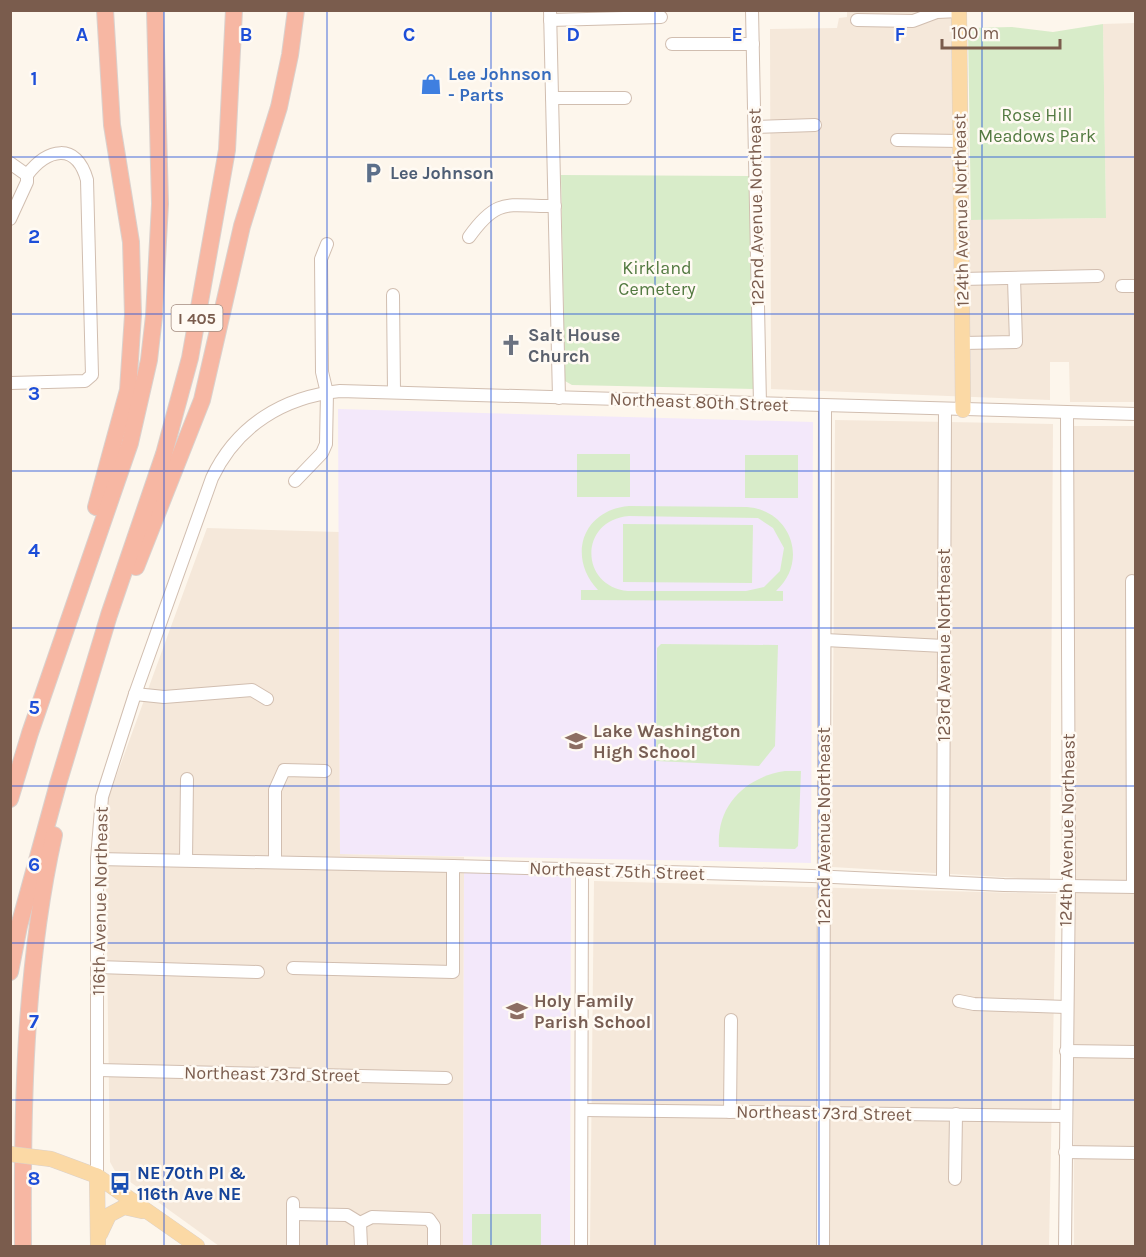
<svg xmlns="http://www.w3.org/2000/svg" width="1146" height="1257" viewBox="0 0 1146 1257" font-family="Karla,sans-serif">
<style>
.residential{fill:#f5e8da}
.education{fill:#f3e8fa}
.green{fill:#d8ecc9;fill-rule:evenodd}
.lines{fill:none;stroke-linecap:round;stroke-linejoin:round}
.minor-casing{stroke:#d1beb0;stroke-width:14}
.major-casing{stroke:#dad1cd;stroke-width:16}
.highway-casing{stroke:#dad1cd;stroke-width:18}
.minor{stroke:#fff;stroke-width:12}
.major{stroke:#fbd9a5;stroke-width:15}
.highway{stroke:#f7b7a3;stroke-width:16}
.major-bridge-casing{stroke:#dad1cd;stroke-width:16;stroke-linecap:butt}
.major-bridge{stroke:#fbd9a5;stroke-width:15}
.grid{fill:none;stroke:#1d4ed8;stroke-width:1.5;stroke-opacity:0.55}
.labels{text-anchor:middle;stroke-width:5;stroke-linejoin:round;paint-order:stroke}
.shield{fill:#fffaf3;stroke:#a28b7f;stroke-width:1.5}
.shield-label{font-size:16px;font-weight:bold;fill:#7a5c4d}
.shop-label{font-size:18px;font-weight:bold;fill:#366cbe;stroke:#fffaf3;text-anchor:start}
.park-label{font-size:18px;fill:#537a41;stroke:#fffaf3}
.service-label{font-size:18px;font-weight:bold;fill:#4e5e75;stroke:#fffaf3;text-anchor:start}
.street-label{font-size:18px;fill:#7a5c4d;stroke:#fffaf3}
.worship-label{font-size:18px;font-weight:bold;fill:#5b616d;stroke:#fffaf3;text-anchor:start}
.education-label{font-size:18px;font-weight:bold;fill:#785e54;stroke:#fffaf3;text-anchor:start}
.transit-label{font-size:18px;font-weight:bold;fill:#164399;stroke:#fffaf3;text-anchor:start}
.grid-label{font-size:20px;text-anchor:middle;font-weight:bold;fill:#1d4ed8;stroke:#fffaf3;stroke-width:5;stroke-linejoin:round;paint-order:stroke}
</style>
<rect width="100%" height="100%" fill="#fdf6ec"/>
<!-- residential -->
<g class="residential">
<polygon points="847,11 953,11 955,220 1106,218 1103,24 1135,23 1135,402 1070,402 1069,362 1050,362 1050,400 771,389 770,29 837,28 839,18 847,17"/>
<polygon points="835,420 1053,424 1050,880 832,867"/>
<polygon points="1072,426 1135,426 1135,1246 1074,1246"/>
<polygon points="207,528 339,532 340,854 464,857 463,1246 219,1246 115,1171 110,1162 105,807"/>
<polygon points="594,881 1056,894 1049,1246 590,1246"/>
</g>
<!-- education -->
<g class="education">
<polygon points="338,409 813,422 811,863 340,854"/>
<polygon points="464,871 571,875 570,1246 463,1246"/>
</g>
<!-- green -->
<g class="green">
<polygon points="1103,24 1106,218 971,220 968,28 1012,27 1053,32"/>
<polygon points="561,175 749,176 754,389 572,385 565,381"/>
<rect x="577" y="454" width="53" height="43"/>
<rect x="745" y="455" width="53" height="43"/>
<path d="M629,506L747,507C791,510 809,561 776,591H783V601L581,600V590H598C567,557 582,510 629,506ZM629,516L758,518L773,528L784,548L780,571L764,587L746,591H628C579,586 579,520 629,516Z"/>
<polygon points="623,524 753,525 752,583 623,582"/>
<polygon points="661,644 778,645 775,746 759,766 656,761 657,648"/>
<path d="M785,771H801L798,846L795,849L719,847C716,806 745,777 785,771Z"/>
<rect x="472" y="1214" width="69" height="32"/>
</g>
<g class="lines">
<defs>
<g id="minor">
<polyline points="550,10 559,398"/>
<polyline points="752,10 760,404"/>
<polyline points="550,20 661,17"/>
<polyline points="857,20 913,21 937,12 959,11"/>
<polyline points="672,44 753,44"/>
<polyline points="552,98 625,98"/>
<polyline points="756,127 815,125"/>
<polyline points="897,140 960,141"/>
<polyline points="10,163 27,175"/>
<polyline points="10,219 27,182 27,175"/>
<path d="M469,237C499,195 509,207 555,206"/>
<polyline points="962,279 1098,276"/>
<polyline points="1122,286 1136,286"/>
<polyline points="393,295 394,392"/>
<polyline points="963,343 1016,342 1014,279"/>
<path d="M10,383L85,381L92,375L87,180C76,141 47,149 27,175"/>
<polyline points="295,481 322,453 326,444 327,393 322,372 321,259 327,244"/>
<polyline points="1132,581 1133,887"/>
<polyline points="825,640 944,646"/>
<polyline points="135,694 164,697 252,690 267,699"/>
<polyline points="97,859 453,866 812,876 1004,885 1136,887"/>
<polyline points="186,860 187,779"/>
<polyline points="275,862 275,790 284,770 325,771"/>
<polyline points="943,881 945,409"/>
<polyline points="97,967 258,972"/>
<polyline points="293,968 453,972 453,866"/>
<polyline points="959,1001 974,1004 1066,1007"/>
<polyline points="1066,1051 1136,1052"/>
<polyline points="98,1070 446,1078"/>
<polyline points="582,1110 1065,1116"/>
<polyline points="730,1112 731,1020"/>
<polyline points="1065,1152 1136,1153"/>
<path d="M97,1176V859L102,797L135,694L212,478C237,425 284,397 340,391L1136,414"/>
<polyline points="955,1179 956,1114"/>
<polyline points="293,1214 347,1215 360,1223"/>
<polyline points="360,1223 372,1217 429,1219 434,1226 434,1246"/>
<polyline points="360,1223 361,1246"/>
<polyline points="293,1246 293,1203"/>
<polyline points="581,1246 582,870"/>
<polyline points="823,1246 825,406"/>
<polyline points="1065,1246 1069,876 1067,414"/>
</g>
<g id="major">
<polyline points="959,10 963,410"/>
<polyline points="51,1159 97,1176 197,1246"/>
<polyline points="97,1176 98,1246"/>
<polyline points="100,1234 109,1215 124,1207 142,1211"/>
</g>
<g id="highway">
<polyline points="96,507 128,390 133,315 131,242 112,125 105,10"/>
<polyline points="136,567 202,400 242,226 279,107 290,55 296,10"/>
<polyline points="10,799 30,733 130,443 149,360 154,316 160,204 155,10"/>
<polyline points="10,972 19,926 58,784 109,615 164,454 190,358 227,150 234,10"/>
<path d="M23,1246C22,1110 24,969 54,835"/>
</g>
</defs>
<!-- minor casing -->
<use href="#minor" class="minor-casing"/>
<!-- major casing -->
<use href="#major" class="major-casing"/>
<!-- highway casing -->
<use href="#highway" class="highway-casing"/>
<!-- minor -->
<use href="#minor" class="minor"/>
<!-- major -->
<use href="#major" class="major"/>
<!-- highway -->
<use href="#highway" class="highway"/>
<defs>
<polyline id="major-bridge" points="10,1154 51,1159"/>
</defs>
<!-- major-bridge casing -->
<use href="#major-bridge" class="major-bridge-casing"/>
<!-- major-bridge -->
<use href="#major-bridge" class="major-bridge"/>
</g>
<!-- grid -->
<path class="grid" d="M164,10V1246M327,10V1246M491,10V1246M655,10V1246M819,10V1246M982,10V1246M10,157H1136M10,314H1136M10,471H1136M10,628H1136M10,786H1136M10,943H1136M10,1100H1136"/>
<!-- icons -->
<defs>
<symbol id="shop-bare" viewBox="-9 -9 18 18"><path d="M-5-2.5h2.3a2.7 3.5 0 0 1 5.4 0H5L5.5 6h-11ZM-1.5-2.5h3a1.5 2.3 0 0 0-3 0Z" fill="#3f7fe0" stroke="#fffaf3" stroke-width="2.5" paint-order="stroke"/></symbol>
<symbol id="parking-bare" viewBox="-9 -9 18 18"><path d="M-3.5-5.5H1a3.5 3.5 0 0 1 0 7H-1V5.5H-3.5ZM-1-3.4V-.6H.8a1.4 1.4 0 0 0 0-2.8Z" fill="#5c6f8a" stroke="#fffaf3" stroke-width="2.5" paint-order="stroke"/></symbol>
<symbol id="church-bare" viewBox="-9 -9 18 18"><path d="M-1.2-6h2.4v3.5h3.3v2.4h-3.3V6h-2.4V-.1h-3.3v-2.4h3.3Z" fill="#6b7280" stroke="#fffaf3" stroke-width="2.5" paint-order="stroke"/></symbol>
<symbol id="school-bare" viewBox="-9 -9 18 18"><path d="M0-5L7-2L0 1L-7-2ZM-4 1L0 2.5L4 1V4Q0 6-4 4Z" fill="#8d6e63" stroke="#fffaf3" stroke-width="2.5" paint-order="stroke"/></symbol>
<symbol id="bus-bare" viewBox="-9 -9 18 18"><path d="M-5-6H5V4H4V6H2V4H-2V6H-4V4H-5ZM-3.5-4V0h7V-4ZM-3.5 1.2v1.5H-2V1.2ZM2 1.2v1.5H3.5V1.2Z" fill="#1a4fb4" stroke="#fffaf3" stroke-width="2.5" paint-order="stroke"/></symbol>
</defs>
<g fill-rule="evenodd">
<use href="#shop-bare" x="416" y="69" width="30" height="30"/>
<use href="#parking-bare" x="358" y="158" width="30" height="30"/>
<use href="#church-bare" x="496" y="330" width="30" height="30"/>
<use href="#school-bare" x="561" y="726" width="30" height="30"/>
<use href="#school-bare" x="502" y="996" width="30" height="30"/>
<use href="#bus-bare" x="105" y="1168" width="30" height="30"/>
</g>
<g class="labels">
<!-- shield labels -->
<rect class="shield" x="171.5" y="305" width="51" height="26" rx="4.5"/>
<g class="shield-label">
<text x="197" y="324">I 405</text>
</g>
<!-- shop labels -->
<g class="shop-label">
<text x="448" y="80">Lee Johnson<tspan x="448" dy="21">- Parts</tspan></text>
</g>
<!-- park labels -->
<g class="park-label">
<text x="1037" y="121">Rose Hill<tspan x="1037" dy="21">Meadows Park</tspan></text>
<text x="657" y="274">Kirkland<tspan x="657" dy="21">Cemetery</tspan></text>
</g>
<!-- service labels -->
<g class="service-label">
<text x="390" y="179">Lee Johnson</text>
</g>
<!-- street labels -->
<g class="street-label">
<text transform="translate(756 207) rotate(-91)" y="6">122nd Avenue Northeast</text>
<text transform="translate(961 210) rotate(-91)" y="6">124th Avenue Northeast</text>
<text transform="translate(699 402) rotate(2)" y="6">Northeast 80th Street</text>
<text transform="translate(944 645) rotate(-90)" y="6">123rd Avenue Northeast</text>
<text transform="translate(824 826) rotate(-90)" y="6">122nd Avenue Northeast</text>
<text transform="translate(1067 830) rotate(-89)" y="6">124th Avenue Northeast</text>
<text transform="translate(617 871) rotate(2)" y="6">Northeast 75th Street</text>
<text transform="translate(100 901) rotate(-89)" y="6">116th Avenue Northeast</text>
<text transform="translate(272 1074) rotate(1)" y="6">Northeast 73rd Street</text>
<text transform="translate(824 1113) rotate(1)" y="6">Northeast 73rd Street</text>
</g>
<!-- worship labels -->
<g class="worship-label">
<text x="528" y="341">Salt House<tspan x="528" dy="21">Church</tspan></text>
</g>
<!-- education labels -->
<g class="education-label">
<text x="593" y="737">Lake Washington<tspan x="593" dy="21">High School</tspan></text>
<text x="534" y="1007">Holy Family<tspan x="534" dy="21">Parish School</tspan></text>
</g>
<!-- transit labels -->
<g class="transit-label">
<text x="137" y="1179">NE 70th Pl &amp;<tspan x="137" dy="21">116th Ave NE</tspan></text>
</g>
</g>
<g class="grid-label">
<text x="82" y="41">A</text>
<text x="246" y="41">B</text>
<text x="409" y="41">C</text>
<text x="573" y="41">D</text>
<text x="737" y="41">E</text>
<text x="900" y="41">F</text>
<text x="34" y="85">1</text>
<text x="34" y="243">2</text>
<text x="34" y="400">3</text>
<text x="34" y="557">4</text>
<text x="34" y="714">5</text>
<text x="34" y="871">6</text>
<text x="34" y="1028">7</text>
<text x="34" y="1185">8</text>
</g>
<!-- border -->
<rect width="1146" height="1257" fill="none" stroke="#7a5c4d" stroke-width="24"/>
<!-- scale -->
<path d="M942 39v9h118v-9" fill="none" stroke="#7a5c4d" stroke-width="3"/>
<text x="951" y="39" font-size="18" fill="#7a5c4d" stroke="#fffaf3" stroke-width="4.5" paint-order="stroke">100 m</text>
</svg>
